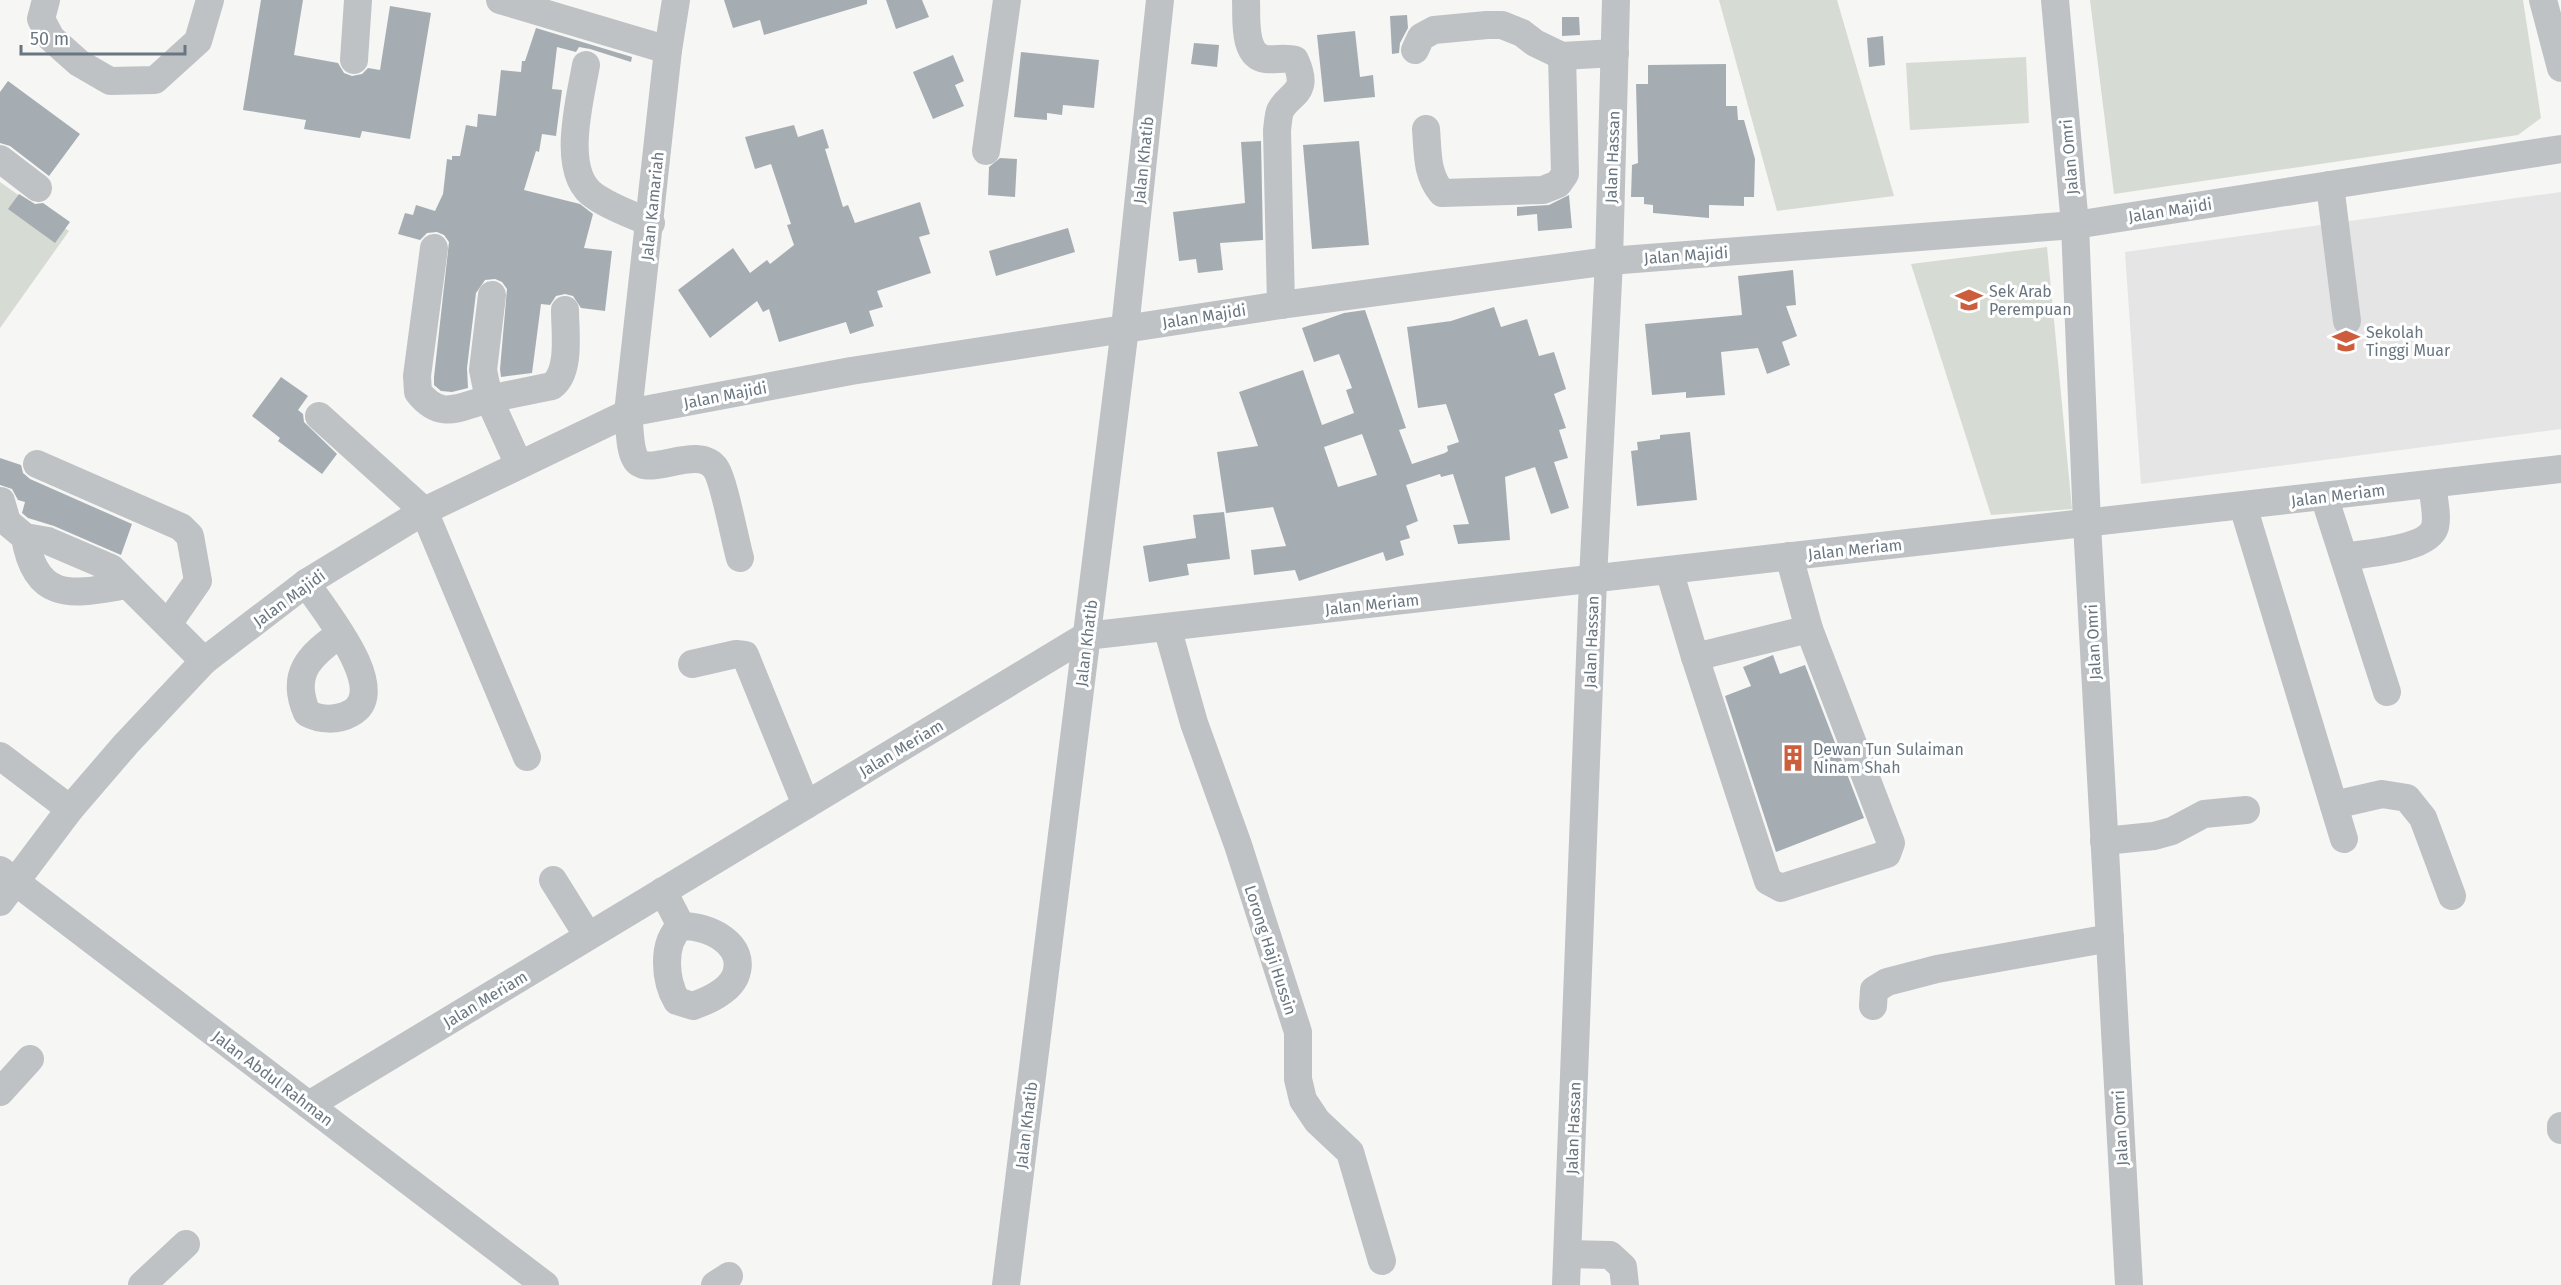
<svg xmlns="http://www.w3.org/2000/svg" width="2561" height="1285" viewBox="0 0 2561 1285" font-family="'Fira Sans',sans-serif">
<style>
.built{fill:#e4e5e4}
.green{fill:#d6dbd3}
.building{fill:#a6adb2;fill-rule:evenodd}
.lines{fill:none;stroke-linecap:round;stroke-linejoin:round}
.minor{stroke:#bec2c5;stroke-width:28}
.labels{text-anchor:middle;stroke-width:6;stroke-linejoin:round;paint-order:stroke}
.street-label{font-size:16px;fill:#697681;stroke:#fff}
.poi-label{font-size:16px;fill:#697681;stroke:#fff;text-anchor:start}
</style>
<rect width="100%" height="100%" fill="#f6f6f4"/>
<!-- built -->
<polygon class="built" points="2561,192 2561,429 2141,484 2125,252"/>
<!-- green -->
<g class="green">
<polygon points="1719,0 1837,0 1894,196 1777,211"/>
<polygon points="2090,0 2523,0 2541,118 2518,135 2114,194"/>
<polygon points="2026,57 2029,123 1910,130 1906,63"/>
<polygon points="0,182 69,231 0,328"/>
<polygon points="2047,247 2072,509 1991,515 1911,264"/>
</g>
<!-- building -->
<g class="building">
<polygon points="261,0 303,0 294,55 338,63 344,73 352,76 362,74 368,68 380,70 390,6 431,13 410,139 362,131 360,138 304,129 306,120 243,110"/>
<polygon points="724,0 867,0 867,4 764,35 760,20 733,28"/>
<polygon points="886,0 922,0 929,17 896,29"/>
<polygon points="1407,15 1408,28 1400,43 1399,53 1392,54 1390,16"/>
<polygon points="1562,17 1579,17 1580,35 1562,36"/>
<polygon points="536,28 632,57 631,62 590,49 579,47 576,52 557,47 552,89 562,90 556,136 542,134 539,152 536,151 524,190 580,204 593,214 584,248 612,251 605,311 581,308 573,296 565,294 556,296 550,305 541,304 532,373 501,377 500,369 507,289 502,282 495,279 485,280 476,293 467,368 468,388 452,392 441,391 434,385 434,377 449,242 444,235 437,232 427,233 420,240 398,234 405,213 413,215 416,205 435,211 443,194 447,159 452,160 452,156 460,156 466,125 477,127 478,114 496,116 501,70 521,72 522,61 525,61"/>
<polygon points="1355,31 1360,77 1373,75 1375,97 1324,102 1317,35"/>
<polygon points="1883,36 1885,65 1869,67 1867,38"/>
<polygon points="1194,43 1219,45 1217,67 1191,64"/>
<polygon points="1021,52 1099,60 1094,108 1063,105 1062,115 1047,113 1047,120 1014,117"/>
<polygon points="953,55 964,81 955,85 964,106 933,119 913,72"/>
<polygon points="1726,64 1726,106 1737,106 1738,120 1744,120 1755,159 1754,197 1744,197 1744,206 1709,205 1709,218 1653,213 1653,205 1644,204 1644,197 1631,197 1632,165 1638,163 1636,84 1648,84 1648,65"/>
<polygon points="8,81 80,134 49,176 10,146 0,143 0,92"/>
<polygon points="794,125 798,137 823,129 829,148 825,149 843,207 848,205 855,223 920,202 930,234 919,237 931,273 877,291 883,307 869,311 874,326 850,334 846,322 779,342 769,309 763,312 757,301 710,338 678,290 733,248 750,273 767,260 770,264 794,245 787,225 791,224 771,164 755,169 745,137"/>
<polygon points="1261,141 1263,240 1220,243 1223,270 1198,273 1196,259 1179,261 1173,212 1245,203 1241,142"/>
<polygon points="1359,141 1369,245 1312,249 1303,145"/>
<polygon points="1000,158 1017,159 1015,197 988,195 989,167"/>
<polygon points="19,194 35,204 43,203 70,222 55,243 8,209"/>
<polygon points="1569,195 1572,228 1538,231 1537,214 1517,216 1517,207 1549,205"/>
<polygon points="1068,228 1075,252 996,276 989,251"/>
<polygon points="1793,270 1796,305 1786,306 1797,336 1782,342 1790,365 1767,374 1758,348 1721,352 1725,395 1686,398 1686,392 1652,395 1645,324 1742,315 1738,276"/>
<path d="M1494,307L1501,327L1527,319L1539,356L1554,352L1566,389L1554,394L1566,428L1559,430L1568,458L1554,462L1569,508L1551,514L1535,467L1505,477L1510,540L1458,544L1453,525L1469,524L1453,474L1441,477L1440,474L1406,485L1418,521L1406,526L1410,538L1400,541L1404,555L1386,561L1383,552L1299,581L1295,570L1254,575L1251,550L1286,546L1273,507L1226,513L1217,452L1258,446L1239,392L1303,370L1322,425L1354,413L1346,390L1352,388L1339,354L1314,362L1302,328L1344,313L1365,310L1406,428L1399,430L1412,464L1445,453L1448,451L1447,446L1459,442L1446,404L1418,408L1407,327L1451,321ZM1362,434L1377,475L1338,487L1324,447Z"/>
<polygon points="281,377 308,396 298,410 303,414 304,422 337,454 322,474 278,441 280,438 252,416"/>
<polygon points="1690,432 1697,500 1637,506 1631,451 1638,450 1637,442 1660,439 1660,435"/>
<polygon points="0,458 21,465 23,473 30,479 132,524 121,555 54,526 28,518 22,513 25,502 18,500 12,489 0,485"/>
<polygon points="1224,512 1230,559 1187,564 1189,575 1149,582 1143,546 1196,538 1193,515"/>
<polygon points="1773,655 1780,674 1805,665 1864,818 1776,852 1725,696 1751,686 1743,667"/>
</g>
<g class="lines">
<!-- minor -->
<g class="minor">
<polyline points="46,0 41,19 51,38 79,63 110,81 155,80 198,41 210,0"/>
<polyline points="500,0 668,50"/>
<path d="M676,0L668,50L628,413C630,426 629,447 635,458C646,481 698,442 716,469C724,481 735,541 740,558"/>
<path d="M1246,0C1247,17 1242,56 1266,59C1276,60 1285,57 1295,60C1311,95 1289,92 1280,111C1278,117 1278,124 1277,130L1281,305"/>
<polyline points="2055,0 2075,225 2087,524 2129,1285"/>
<polyline points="2543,0 2561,68"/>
<polyline points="1415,50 1421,37 1434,30 1487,25 1502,25 1522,33 1535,43 1562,56 1615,53"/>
<polyline points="354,60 358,0"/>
<path d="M586,65C580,100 559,175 596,197C612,208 633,215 651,223"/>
<path d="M1426,129C1428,152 1426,174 1442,193L1543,190L1558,184L1565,174L1562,56"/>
<polyline points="986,151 1007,0"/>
<polyline points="0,159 38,188"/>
<polyline points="2330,185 2347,321"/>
<path d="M434,248L417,376L418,392C441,421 458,407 489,399L483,370L492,295"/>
<polyline points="319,416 424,511 527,757"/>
<polyline points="37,464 181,527 190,536 198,581 168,624"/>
<path d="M519,465L489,399L552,386C571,372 565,332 565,310"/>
<polyline points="2324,496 2387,692"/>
<polyline points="1,501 7,522 25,537 48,541 111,568 204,661"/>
<polyline points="2243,506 2344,839"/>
<path d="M25,537C36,606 77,593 128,585"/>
<path d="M2344,557C2366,553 2428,550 2435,527C2438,515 2433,496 2432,484"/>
<polyline points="1669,570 1695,657 1809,629 1789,556"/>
<path d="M306,583C323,609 392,691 351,713C337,721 320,720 307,713C290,674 309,656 340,634"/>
<polyline points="1167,627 1194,723 1238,845 1298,1032 1298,1079 1303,1100 1317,1121 1350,1152 1382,1261"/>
<polyline points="1695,657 1768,881 1781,888 1887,854 1891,843 1809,629"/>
<polyline points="692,664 736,654 745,655 806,805"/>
<polyline points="0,756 70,809"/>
<polyline points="2334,805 2382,794 2407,798 2423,818 2452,896"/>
<polyline points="2104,841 2154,836 2172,831 2204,814 2246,810"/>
<polyline points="0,870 545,1285"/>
<polyline points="553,880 588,936"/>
<path d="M663,891L681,926C661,943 665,981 677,1001L693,1006C707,1001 728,992 735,977C749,944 707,925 681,926"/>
<polyline points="0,902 70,809 126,744 204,661 306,583 424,511 628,413 851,371 1281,305 1609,261 2075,225 2561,149"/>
<polyline points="1873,1006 1874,990 1887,982 1937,969 2110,938"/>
<polyline points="0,1092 30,1059"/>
<polyline points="309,1105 1086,636 2561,469"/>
<polyline points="2561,1126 2561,1130"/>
<polyline points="1568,1254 1610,1255 1623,1267 1625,1285"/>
<polyline points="142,1285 186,1244"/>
<polyline points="715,1285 729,1276"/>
<polyline points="1006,1285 1125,328 1160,0"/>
<polyline points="1566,1285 1593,579 1609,261 1616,0"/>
</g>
</g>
<!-- icons -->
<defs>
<symbol id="school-bare" viewBox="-9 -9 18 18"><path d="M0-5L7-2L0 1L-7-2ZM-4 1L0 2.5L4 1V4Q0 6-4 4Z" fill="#cc5e3e" stroke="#fff" stroke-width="2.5" paint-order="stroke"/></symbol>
<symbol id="building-bare" viewBox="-9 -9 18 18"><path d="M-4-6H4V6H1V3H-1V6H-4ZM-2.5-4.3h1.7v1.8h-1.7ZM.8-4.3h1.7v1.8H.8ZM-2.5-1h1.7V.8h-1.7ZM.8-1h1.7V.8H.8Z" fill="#cc5e3e" stroke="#fff" stroke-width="2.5" paint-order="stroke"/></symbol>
</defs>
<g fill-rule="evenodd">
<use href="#school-bare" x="1950" y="281" width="38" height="38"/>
<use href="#school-bare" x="2327" y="322" width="38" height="38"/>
<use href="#building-bare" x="1774" y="739" width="38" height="38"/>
</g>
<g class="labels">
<!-- street labels -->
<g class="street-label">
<text transform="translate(1612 157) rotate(-88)" y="6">Jalan Hassan</text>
<text transform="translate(2069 157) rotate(-95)" y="6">Jalan Omri</text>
<text transform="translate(1143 160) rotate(-84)" y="6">Jalan Khatib</text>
<text transform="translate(652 206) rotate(-84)" y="6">Jalan Kamariah</text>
<text transform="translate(2170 210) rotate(-9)" y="6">Jalan Majidi</text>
<text transform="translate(1686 255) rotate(-4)" y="6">Jalan Majidi</text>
<text transform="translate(1204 316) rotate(-9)" y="6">Jalan Majidi</text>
<text transform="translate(725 395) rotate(-11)" y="6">Jalan Majidi</text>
<text transform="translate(2338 495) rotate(-7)" y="6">Jalan Meriam</text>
<text transform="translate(1855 549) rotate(-6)" y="6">Jalan Meriam</text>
<text transform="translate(289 598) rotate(-36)" y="6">Jalan Majidi</text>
<text transform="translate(1372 604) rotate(-6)" y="6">Jalan Meriam</text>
<text transform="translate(1591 642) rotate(-88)" y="6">Jalan Hassan</text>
<text transform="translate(2093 642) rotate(-93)" y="6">Jalan Omri</text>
<text transform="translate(1086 643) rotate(-83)" y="6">Jalan Khatib</text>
<text transform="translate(901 748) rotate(-31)" y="6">Jalan Meriam</text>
<text transform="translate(1271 950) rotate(72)" y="6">Lorong Haji Hussin</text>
<text transform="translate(485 999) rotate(-31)" y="6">Jalan Meriam</text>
<text transform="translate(273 1078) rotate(37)" y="6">Jalan Abdul Rahman</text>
<text transform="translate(1026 1125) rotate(-83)" y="6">Jalan Khatib</text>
<text transform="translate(1573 1128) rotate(-88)" y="6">Jalan Hassan</text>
<text transform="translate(2120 1128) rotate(-93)" y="6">Jalan Omri</text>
</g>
<!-- poi labels -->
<g class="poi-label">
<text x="1989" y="297">Sek Arab<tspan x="1989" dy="18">Perempuan</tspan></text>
<text x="2366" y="338">Sekolah<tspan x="2366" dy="18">Tinggi Muar</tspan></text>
<text x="1813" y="755">Dewan Tun Sulaiman<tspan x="1813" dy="18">Ninam Shah</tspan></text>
</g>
</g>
<!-- scale -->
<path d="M21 45v9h164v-9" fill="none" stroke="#697681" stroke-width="3"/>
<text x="30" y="45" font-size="18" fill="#697681" stroke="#ffffff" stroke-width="4.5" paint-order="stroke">50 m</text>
</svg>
